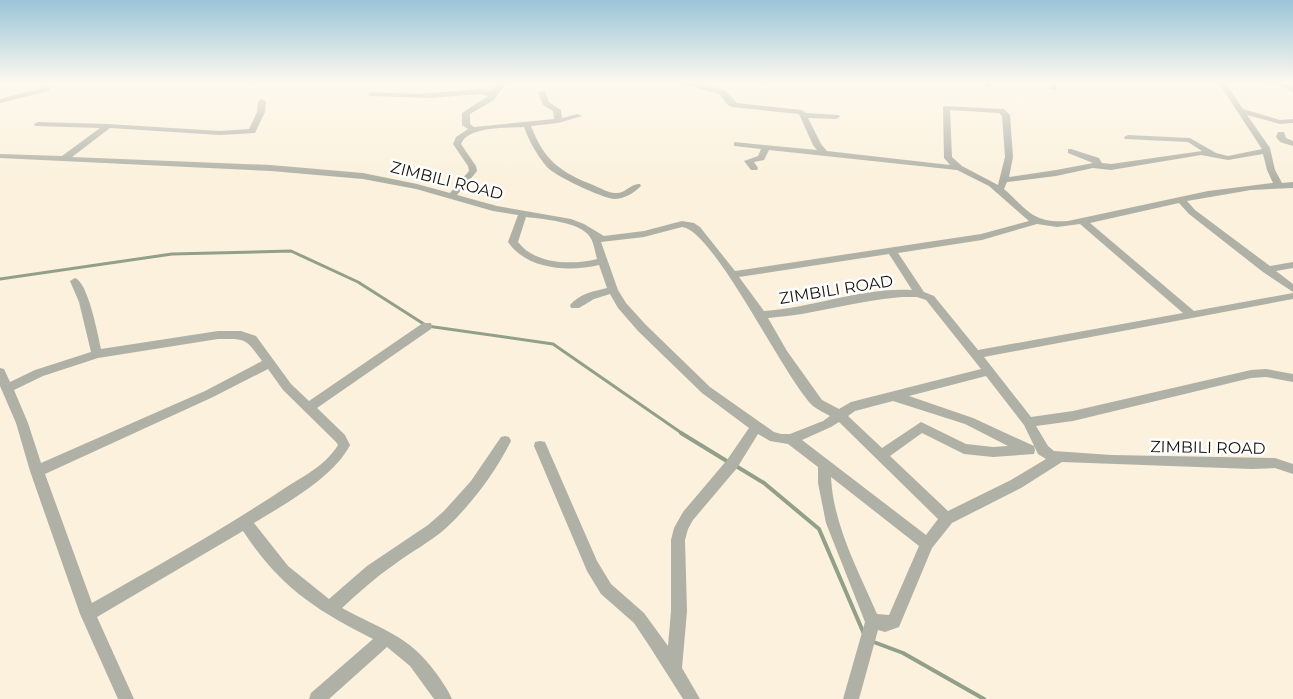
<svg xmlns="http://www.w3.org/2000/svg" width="1293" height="699" viewBox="0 0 1293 699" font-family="Montserrat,sans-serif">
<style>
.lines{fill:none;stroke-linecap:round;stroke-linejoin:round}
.stream-far1{stroke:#92a089;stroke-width:3}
.stream{stroke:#92a089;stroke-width:4}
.minor{fill:#afb0a6;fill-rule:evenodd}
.labels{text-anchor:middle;stroke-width:5;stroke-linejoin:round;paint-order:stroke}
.street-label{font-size:16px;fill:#14110a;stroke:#fff}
</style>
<rect width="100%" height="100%" fill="#fbf1dc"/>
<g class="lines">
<!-- stream-far1 -->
<polyline class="stream-far1" points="0,279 172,254 291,251 358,282 427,326 553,344 683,434"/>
<!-- stream -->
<g class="stream">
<polyline points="681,433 730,463"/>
<polyline points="736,466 764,483 819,529 864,634"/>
<polyline points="871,641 903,653 984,699"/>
</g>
<!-- minor -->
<g class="minor">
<path d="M499,82L506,83L494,100L470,114V124L474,127L554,119L553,111L543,105L538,92L545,90L549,102L561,110L562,118L578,114L582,116L558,123L531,126C544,160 560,172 593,185C600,188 609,193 615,193C626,194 630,183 640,184L641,186C634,193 624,199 614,199C602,198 555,176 547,167C537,155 529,141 524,127C507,128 468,126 461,144L476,166L477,171L457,195L497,206L571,219L584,224L604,236L644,231L682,221L694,223L700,227L735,271L981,234L1029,221L989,186L957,170L769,150L764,160L754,162L758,168L757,170H751L744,161L758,156L761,149L734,146V142L817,150L813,145L799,114L732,107L728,105L719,94L674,82H689L725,90L737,103L802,110L806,113L839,115L840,117L836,119L808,118L821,144L827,151L950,165L944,158L943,106L1004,109L1010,115L1013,157L1009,177L1056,170L1093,163L1068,153V149H1071L1099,158L1102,163L1111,164L1202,151L1188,142L1125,139L1124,137L1128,135L1190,138L1216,153L1228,156L1262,149L1218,82H1225L1243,109L1280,120L1293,119V123L1280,124L1247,115L1270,148L1275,170L1282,183L1293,182V188L1251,190L1187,201L1195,210L1270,266L1293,262V268L1276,271L1293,284V292L1263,272L1189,214L1179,203L1090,223L1194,311L1293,293V299L984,357L1031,417L1073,411L1251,370L1266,369L1293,374V382L1266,377L1251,378L1073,421L1036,426L1048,446L1054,451L1111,455L1275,458L1293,464V474L1275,468L1252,469L1062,462L1021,488L952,523L932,548L899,627L885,632L878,630L859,699H843L865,622L826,523L818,483V467L788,444L770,441L758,434L737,468L693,520L688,529L685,540L687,611L682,668L700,699H683L650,647L634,623L601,594L587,571L534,446L535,442L540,441L545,442L597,561L611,584L644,613L668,646L671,611V540L674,528L683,512L727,460L749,428L702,393L638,331L618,308L610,294L594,299L579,308H571L570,305C579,294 594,291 607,288L599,265C569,272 527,270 508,242L518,215L493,211L416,189L363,179L271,171L0,158V154L62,156L100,128L35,126L34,124L38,122L108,124L220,131L249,129L257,112L258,101L262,99L266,101L265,112L255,133L220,135L110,128L72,157L271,165L363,173L417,184L450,193L469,171L468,166L453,144L456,137L468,129L462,125V113L488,96L480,94L431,98L371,96L367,94L371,92L419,94L480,89L491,91ZM950,110L999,113L1002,116L1005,157L998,185L962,166L952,157ZM1263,154L1267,170L1273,183L1208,191L1068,221C1032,223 1029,211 1004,189L1007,182L1056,176L1093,168L1111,170L1201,155L1228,160ZM526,217C542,219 581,222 590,237C594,243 595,252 597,259C573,265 535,265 518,242ZM1037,224L1057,227L1080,224L1183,313L978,350L934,296L924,292L898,253L982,240ZM682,227C714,230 784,378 813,406C818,410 825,413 830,416L823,421L790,434H781L774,432L710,387L646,325L626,303L618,290L601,242L644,237ZM889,254L912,290C862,287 813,308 764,311L739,277ZM902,297H917L926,300L981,369L851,402L839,409L822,400L787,351L768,318C814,315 857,300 902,297ZM986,376L1024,425L1038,454L1046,459L1011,480L948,511L890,456L922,433L964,454L993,457L1034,454L1035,450L1034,446L973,418L909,396ZM893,401L965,424L1008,446L993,447L966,444L921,422L882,448L848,416L855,411ZM839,422L938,519L926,535L802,440L831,427ZM831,477L919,546L889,615L877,614C859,572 833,525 831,477Z"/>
<polygon points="987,82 994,82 989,87 985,85"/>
<polygon points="1049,82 1056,82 1056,90 1050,90"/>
<polygon points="1273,82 1283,82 1293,87 1293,92"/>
<polygon points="46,87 49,87 49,91 0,103 0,99"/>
<polygon points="1278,132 1284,132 1286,138 1293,141 1293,146 1280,142 1276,137"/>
<path d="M75,278C88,282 98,335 101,349L218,331H241L256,336L291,384L309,401L423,323H431L432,326L431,329L317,408L345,435L350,445C334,477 285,504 254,523L288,566L329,599L367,566L428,525L444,511L471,481L501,437L505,436L509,437L511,441C495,473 471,505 445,529C430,542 411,552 395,564C376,577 359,592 342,608C380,629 409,635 436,673C442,681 448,690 452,699H434L410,666L387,647L329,699H309L311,693L373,639C315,610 279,586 243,531L97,617L134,699H118L80,614L30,471L16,423L0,386V368L4,369L10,382L35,370L91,352L79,302L70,281ZM218,339C247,339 245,338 262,361L205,391L41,463L28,423L14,390L43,376L98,358ZM268,369L283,390L336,442L338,445C326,465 304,476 285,488C222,530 157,566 92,603L45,474L213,397Z"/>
</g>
</g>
<!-- sky -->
<linearGradient id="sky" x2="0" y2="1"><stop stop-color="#9bc5d8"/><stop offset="0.46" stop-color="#fdf9ef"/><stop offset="1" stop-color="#fdf9ef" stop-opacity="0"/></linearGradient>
<rect width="1293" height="180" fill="url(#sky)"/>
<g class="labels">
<!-- street labels -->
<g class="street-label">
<text transform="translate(447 180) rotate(14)" y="6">ZIMBILI ROAD</text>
<text transform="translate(836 289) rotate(-9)" y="6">ZIMBILI ROAD</text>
<text transform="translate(1208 447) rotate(1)" y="6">ZIMBILI ROAD</text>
</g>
</g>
</svg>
